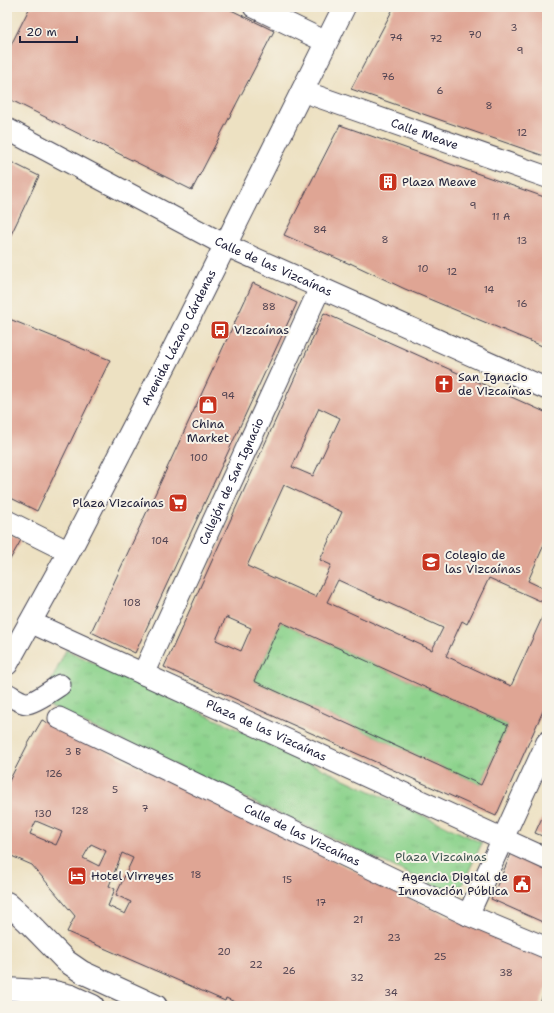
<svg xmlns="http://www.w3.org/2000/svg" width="554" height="1013" viewBox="0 0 554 1013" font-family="'Shantell Sans',sans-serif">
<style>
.park{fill:url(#park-tufts);stroke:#587a64}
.building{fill:#dfa594;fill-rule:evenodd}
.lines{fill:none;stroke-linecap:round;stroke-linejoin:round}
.minor-casing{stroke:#403f4f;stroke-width:23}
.major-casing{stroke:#403f4f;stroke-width:24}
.minor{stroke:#fff;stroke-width:21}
.major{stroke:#fff;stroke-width:22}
.labels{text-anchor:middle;stroke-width:4;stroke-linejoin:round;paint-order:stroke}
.number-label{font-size:10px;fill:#514351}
.street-label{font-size:12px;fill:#22223b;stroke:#f7f3e8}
.poi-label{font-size:12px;fill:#22223b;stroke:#f7f3e8;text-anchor:start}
.park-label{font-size:12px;fill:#425754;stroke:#f7f3e8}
</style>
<defs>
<pattern id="park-tufts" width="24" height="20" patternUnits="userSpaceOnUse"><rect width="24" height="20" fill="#8dd38d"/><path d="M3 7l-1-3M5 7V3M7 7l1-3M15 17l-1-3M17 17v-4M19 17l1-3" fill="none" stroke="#79b57b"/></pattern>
</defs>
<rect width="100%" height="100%" fill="#f7f3e8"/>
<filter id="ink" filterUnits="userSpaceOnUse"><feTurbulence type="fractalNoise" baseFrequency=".025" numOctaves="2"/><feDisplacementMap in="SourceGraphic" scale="8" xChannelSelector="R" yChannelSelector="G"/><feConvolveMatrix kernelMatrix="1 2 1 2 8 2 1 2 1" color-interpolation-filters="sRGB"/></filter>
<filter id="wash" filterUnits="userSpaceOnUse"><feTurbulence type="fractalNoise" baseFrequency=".012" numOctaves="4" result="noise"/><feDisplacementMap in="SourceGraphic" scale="16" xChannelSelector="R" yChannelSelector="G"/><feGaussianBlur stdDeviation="0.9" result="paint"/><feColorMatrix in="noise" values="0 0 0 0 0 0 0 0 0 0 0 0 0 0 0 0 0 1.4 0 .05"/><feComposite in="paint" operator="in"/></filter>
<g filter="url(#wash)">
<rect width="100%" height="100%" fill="#ede1c2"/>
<!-- park -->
<g class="park">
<polygon points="281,622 508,725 481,785 254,681"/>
<polygon points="66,650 482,843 457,896 41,703"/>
</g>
<g id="blocks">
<!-- building -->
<g class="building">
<polygon points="30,7 225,7 274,31 192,190 7,98 7,53"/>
<polygon points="394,7 547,7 547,157 351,89"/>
<polygon points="340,125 547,198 547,348 405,289 350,263 350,264 284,235"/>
<polygon points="7,160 39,176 7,243"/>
<polygon points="253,283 297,303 135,653 91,632"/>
<path d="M324,313L547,413V538L528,581L547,590V604L489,578L467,624L462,621L446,656L511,686L547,607V702L496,816L164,667ZM319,408L340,418L313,476L292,467ZM284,485L342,512L320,560L331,565L316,597L247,566ZM338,580L443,628L432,650L327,602ZM226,617L251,628L241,651L216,640ZM281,622L508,725L481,785L254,681Z"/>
<polygon points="7,318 110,360 37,511 7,496"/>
<polygon points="7,533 21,540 7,565"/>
<path d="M42,720L357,872V873L429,908L547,958V985L539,1006H244L226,998L225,1001L67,932L75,916L32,865L7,854V785L28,744ZM36,821L62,832L56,845L30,834ZM91,844L106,851L99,866L83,858ZM122,853L133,858L116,895L131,902L125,914L108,906L115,889L109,886Z"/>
<polygon points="547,807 547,838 535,833"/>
<polygon points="511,854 547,870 547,924 491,899"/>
</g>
</g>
</g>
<g filter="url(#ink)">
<use href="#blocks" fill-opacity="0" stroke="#403f4f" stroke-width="1"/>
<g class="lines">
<defs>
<g id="minor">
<polyline points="254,7 326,42"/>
<path id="s1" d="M302,91L547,177"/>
<path id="s2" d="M7,129L225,245L547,389"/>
<polyline points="7,521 69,552"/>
<path id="s3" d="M30,622L547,859"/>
<path id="s4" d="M143,674L320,288"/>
<path d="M7,694C13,697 21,703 27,703C34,703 54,689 60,685"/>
<path id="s5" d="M59,718L468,915L547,948"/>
<polyline points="468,915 547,742"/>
</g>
<g id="major">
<path id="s6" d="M7,664L69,552L169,358L344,7"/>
<polyline points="7,903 27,921 66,961 82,972 156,1006"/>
<polyline points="7,989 54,992 71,996 93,1006"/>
</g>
</defs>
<!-- minor casing -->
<use href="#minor" class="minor-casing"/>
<!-- major casing -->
<use href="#major" class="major-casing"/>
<!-- minor -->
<use href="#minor" class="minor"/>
<!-- major -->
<use href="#major" class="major"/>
</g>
</g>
<!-- icons -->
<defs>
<symbol id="building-square" viewBox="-11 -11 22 22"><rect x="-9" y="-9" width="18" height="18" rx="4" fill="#c8321e" stroke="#f7f3e8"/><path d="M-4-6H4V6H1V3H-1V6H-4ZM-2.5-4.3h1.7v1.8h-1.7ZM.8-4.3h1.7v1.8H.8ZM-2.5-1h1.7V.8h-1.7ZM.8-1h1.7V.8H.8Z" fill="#fff"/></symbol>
<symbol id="bus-square" viewBox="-11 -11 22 22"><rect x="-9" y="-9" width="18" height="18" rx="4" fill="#c8321e" stroke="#f7f3e8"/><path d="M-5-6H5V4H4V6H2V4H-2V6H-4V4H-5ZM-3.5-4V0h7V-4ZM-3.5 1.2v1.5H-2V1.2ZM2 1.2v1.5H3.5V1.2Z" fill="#fff"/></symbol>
<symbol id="church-square" viewBox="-11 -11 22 22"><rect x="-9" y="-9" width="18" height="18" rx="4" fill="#c8321e" stroke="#f7f3e8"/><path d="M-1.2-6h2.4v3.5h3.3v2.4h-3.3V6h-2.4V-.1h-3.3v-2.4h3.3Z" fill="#fff"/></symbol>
<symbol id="shop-square" viewBox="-11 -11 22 22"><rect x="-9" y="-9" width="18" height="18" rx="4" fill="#c8321e" stroke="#f7f3e8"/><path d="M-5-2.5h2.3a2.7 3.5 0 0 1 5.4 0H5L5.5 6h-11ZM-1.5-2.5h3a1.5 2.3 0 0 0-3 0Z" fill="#fff"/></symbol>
<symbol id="supermarket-square" viewBox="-11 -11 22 22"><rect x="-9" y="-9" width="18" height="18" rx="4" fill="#c8321e" stroke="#f7f3e8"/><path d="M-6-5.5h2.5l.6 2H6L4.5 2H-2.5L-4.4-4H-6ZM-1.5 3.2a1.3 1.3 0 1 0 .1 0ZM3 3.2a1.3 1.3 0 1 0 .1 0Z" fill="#fff"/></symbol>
<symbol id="school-square" viewBox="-11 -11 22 22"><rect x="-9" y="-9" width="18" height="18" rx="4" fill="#c8321e" stroke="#f7f3e8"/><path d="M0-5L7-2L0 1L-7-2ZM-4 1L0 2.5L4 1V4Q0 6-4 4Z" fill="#fff"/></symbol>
<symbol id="hotel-square" viewBox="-11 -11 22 22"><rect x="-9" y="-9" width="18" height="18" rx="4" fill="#c8321e" stroke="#f7f3e8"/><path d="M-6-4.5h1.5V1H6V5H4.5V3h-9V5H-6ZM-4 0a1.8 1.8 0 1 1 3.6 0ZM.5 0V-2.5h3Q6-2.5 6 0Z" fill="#fff"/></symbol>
<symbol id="civic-square" viewBox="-11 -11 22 22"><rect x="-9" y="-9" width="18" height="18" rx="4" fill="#c8321e" stroke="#f7f3e8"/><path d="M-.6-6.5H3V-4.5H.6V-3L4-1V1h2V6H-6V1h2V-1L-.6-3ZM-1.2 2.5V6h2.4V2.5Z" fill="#fff"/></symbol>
</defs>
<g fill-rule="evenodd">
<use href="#building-square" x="377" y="171" width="22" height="22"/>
<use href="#bus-square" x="209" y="319" width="22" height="22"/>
<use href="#church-square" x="433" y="373" width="22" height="22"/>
<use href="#shop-square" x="197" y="394" width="22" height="22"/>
<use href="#supermarket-square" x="167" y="492" width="22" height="22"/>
<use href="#school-square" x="420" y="551" width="22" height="22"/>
<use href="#hotel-square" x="66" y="865" width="22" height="22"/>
<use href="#civic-square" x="511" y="873" width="22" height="22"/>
</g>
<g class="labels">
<!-- number labels -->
<g class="number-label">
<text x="514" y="31">3</text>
<text x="475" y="38">70</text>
<text x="396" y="41">74</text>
<text x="436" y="42">72</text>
<text x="520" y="54">9</text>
<text x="388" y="80">76</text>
<text x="440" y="94">6</text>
<text x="489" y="109">8</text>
<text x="522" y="136">12</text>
<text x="473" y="209">9</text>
<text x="501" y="220">11 A</text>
<text x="320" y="233">84</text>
<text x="385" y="243">8</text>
<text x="522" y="244">13</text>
<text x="423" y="272">10</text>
<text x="452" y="275">12</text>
<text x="489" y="293">14</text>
<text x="522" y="307">16</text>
<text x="269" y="310">88</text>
<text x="228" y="399">94</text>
<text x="199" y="461">100</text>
<text x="160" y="544">104</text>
<text x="132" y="606">108</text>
<text x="73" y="755">3 B</text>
<text x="54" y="777">126</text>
<text x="115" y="793">5</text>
<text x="145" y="812">7</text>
<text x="80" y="814">128</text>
<text x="43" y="817">130</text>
<text x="196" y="878">18</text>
<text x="287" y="883">15</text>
<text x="321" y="906">17</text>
<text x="358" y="923">21</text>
<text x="394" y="941">23</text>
<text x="224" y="955">20</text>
<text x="440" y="960">25</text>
<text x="256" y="968">22</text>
<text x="289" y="974">26</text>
<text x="506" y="976">38</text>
<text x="357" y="981">32</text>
<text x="391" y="996">34</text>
</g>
<!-- street labels -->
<g class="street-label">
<text dy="4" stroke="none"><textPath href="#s1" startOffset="130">Calle Meave</textPath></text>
<text dy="4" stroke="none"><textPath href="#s2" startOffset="300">Calle de las Vizcaínas</textPath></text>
<text dy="4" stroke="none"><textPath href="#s6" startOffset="369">Avenida Lázaro Cárdenas</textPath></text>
<text dy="4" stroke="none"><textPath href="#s4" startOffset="212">Callejón de San Ignacio</textPath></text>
<text dy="4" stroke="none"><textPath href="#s3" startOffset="260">Plaza de las Vizcaínas</textPath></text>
<text dy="4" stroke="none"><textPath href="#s5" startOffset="270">Calle de las Vizcaínas</textPath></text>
</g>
<!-- poi labels -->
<g class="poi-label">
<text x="402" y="186">Plaza Meave</text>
<text x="234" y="334">Vizcaínas</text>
<text x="458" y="381">San Ignacio<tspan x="458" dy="14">de Vizcaínas</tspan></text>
<text x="208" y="428" text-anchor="middle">China<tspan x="208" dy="14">Market</tspan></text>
<text x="164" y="507" text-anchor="end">Plaza Vizcaínas</text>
<text x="445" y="559">Colegio de<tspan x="445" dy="14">las Vizcaínas</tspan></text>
<text x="91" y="880">Hotel Virreyes</text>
<text x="508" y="881" text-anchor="end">Agencia Digital de<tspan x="508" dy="14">Innovación Pública</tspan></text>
</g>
<!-- park labels -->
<g class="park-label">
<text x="441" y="861">Plaza Vizcainas</text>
</g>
</g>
<!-- margin -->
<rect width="554" height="1013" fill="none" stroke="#f7f3e8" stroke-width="24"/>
<!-- scale -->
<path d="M20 36v6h57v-6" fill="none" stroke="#22223b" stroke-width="2"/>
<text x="26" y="36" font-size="12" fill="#22223b" stroke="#f7f3e8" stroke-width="3" paint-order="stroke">20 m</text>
</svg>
